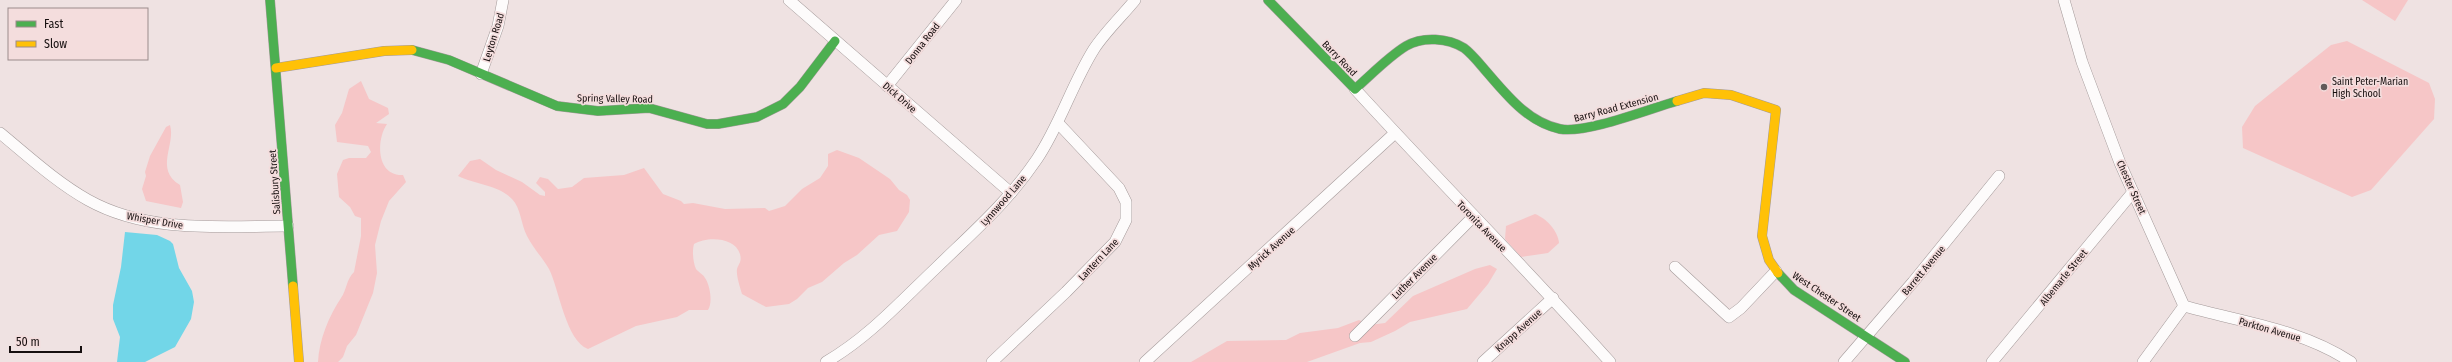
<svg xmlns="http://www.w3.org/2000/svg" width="2452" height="362" viewBox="0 0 2452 362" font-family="'Fira Sans Condensed',sans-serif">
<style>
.green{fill:#f6c6c7}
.water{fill:#72d6e8}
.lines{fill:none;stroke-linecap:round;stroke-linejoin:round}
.street-casing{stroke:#a49a9a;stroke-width:12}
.fast-casing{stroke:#a49a9a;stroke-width:10}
.slow-casing{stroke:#a49a9a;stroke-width:10}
.street{stroke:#fdfbfb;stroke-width:11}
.fast{stroke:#4caf50;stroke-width:9}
.slow{stroke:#ffc107;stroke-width:9}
.poi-dot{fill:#625959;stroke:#f4dddd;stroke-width:1.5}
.labels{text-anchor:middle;stroke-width:3.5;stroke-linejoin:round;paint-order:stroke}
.street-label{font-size:10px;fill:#160f0f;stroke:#f4dddd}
.poi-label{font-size:10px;fill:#160f0f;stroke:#f4dddd;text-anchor:start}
</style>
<rect width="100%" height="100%" fill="#efe2e2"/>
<!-- green -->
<g class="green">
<polygon points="2362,0 2408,0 2395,21"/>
<polygon points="2347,41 2429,83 2435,99 2434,119 2371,190 2352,197 2243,148 2242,127 2255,106 2331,45"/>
<path d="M361,81L369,99L388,108L389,114L376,123L387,124C376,140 376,176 403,175L406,182L389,201L381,221L375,245L377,273L373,293L356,335L347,346L343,357L338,362H318C319,340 329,316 341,298C347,289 346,280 354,272L361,236V218L355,216L350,207L339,197L337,174L343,160L349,158H366L371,152L368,146L337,142L335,125L342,113L349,89Z"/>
<path d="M170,125C176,145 154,169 180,185L183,202L181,208L146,201L142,189L146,176L145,172L150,156L166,127Z"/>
<path d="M837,150L859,158L890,179L899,190L907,195L910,200L909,212L897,231L879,235L857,255L844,263L822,282L808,288L797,299L789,304L766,307L742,294C740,287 736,275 737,269C739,263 742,262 740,254C735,237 707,236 694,244C692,251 693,262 696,269C698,272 703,274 705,278C710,285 713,302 708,310H689L677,317L636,326L588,349C566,341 559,289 549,269C542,257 533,248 527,236C521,225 521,208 512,199C497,184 476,185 458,176L470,161L480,159L496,170L522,182L540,195L545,196V192L536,183L540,177L548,179L558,189L572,187L584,178L624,175L644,168L663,194L681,201L684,204L693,203L725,209L765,208L769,211L785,206L802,189L820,178L828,166V154Z"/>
<path d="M1535,214C1546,218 1558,231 1559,243L1548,253L1521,257L1505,239L1506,226Z"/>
<polygon points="1490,265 1497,269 1488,284 1467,309 1410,322 1395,331 1371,342 1360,343 1307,362 1191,362 1227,341 1286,340 1300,333 1338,328 1359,320 1370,325 1385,323 1413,296 1475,269"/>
</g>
<!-- water -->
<polygon class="water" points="125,232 157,235 170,241 173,244 179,268 192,291 194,302 191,319 175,347 145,362 117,362 120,337 113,319 113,305 121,267"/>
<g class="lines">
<defs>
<g id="street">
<polyline points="789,0 1011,193"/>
<polyline points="2064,0 2082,62 2120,163 2184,306"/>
<polyline points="481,74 498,26 503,0"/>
<polyline points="887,86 956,0"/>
<path d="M1355,89C1439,181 1527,269 1610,362"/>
<path d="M0,133C28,156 56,182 88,200C149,234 221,226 288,226"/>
<polyline points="1675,267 1729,317 1741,308 1776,271"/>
<path d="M2184,306C2241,322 2301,329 2351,362"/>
<polyline points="1355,336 1473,217"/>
<path d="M826,362C869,337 900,302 936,268C973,232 1008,202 1037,159C1060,125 1072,84 1094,49C1105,32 1122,16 1135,0"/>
<polyline points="992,362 1066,292 1115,242 1126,220 1126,202 1119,188 1058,123"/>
<polyline points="1145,362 1395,133"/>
<polyline points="1483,362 1553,298"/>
<polyline points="1844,362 1913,282 1999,176"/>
<polyline points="1992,362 2133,192"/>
<polyline points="2143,362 2184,306"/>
</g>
<g id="fast">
<polyline points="270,0 293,286"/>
<path d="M1268,0L1355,89C1371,75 1388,57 1406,46C1423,36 1448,38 1464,48C1472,54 1479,63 1485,70C1506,94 1527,122 1560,129C1586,134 1649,109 1677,101"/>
<polyline points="412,50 449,60 557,106 598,111 649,108 707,124 718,124 757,117 783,104 800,87 835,41"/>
<polyline points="1778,273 1794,290 1905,362"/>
</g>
<g id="slow">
<polyline points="276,68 384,51 412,50"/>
<polyline points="1677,101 1704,93 1731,95 1776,110 1762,236 1769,260 1778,273"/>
<polyline points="293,286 299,362"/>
</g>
</defs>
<!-- street casing -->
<use href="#street" class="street-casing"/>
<!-- fast casing -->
<use href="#fast" class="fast-casing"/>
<!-- slow casing -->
<use href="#slow" class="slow-casing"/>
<!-- street -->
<use href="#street" class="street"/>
<!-- fast -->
<use href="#fast" class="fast"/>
<!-- slow -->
<use href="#slow" class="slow"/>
</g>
<!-- markers -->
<circle class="poi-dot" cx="2324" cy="87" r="4"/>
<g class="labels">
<!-- street labels -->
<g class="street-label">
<text transform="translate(493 37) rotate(-73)" y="4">Leyton Road</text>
<text transform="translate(922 43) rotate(-52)" y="4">Donna Road</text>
<text transform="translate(1340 58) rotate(46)" y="4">Barry Road</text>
<text transform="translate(900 97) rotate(41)" y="4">Dick Drive</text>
<text transform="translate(615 98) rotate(1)" y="4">Spring Valley Road</text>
<text transform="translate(1616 107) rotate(-15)" y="4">Barry Road Extension</text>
<text transform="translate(274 182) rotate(-94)" y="4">Salisbury Street</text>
<text transform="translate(2132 187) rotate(66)" y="4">Chester Street</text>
<text transform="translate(1003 200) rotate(-49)" y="4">Lynnwood Lane</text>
<text transform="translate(155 220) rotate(10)" y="4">Whisper Drive</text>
<text transform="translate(1482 226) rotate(46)" y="4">Toronita Avenue</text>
<text transform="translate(1271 248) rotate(-42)" y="4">Myrick Avenue</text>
<text transform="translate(1098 259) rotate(-47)" y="4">Lantern Lane</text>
<text transform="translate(1923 270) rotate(-50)" y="4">Barrett Avenue</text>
<text transform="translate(1414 276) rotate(-45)" y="4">Luther Avenue</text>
<text transform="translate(2063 277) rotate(-51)" y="4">Albemarle Street</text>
<text transform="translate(1827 296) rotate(34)" y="4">West Chester Street</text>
<text transform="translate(2270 329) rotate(16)" y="4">Parkton Avenue</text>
<text transform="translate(1518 330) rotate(-42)" y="4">Knapp Avenue</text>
</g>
<!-- poi labels -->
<g class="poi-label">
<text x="2332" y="85">Saint Peter-Marian<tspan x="2332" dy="12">High School</tspan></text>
</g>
</g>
<!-- legend -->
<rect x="8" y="8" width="140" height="52" fill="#f4dddd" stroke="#9b8b8b"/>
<rect x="16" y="21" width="20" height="6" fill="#4caf50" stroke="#9b8b8b"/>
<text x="44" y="28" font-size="12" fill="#160f0f">Fast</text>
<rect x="16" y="41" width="20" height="6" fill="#ffc107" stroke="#9b8b8b"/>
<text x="44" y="48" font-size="12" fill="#160f0f">Slow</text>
<!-- scale -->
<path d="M10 346v6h71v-6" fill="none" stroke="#160f0f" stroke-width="2"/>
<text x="16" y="346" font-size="12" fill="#160f0f" stroke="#f4dddd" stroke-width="3" paint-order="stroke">50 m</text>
</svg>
